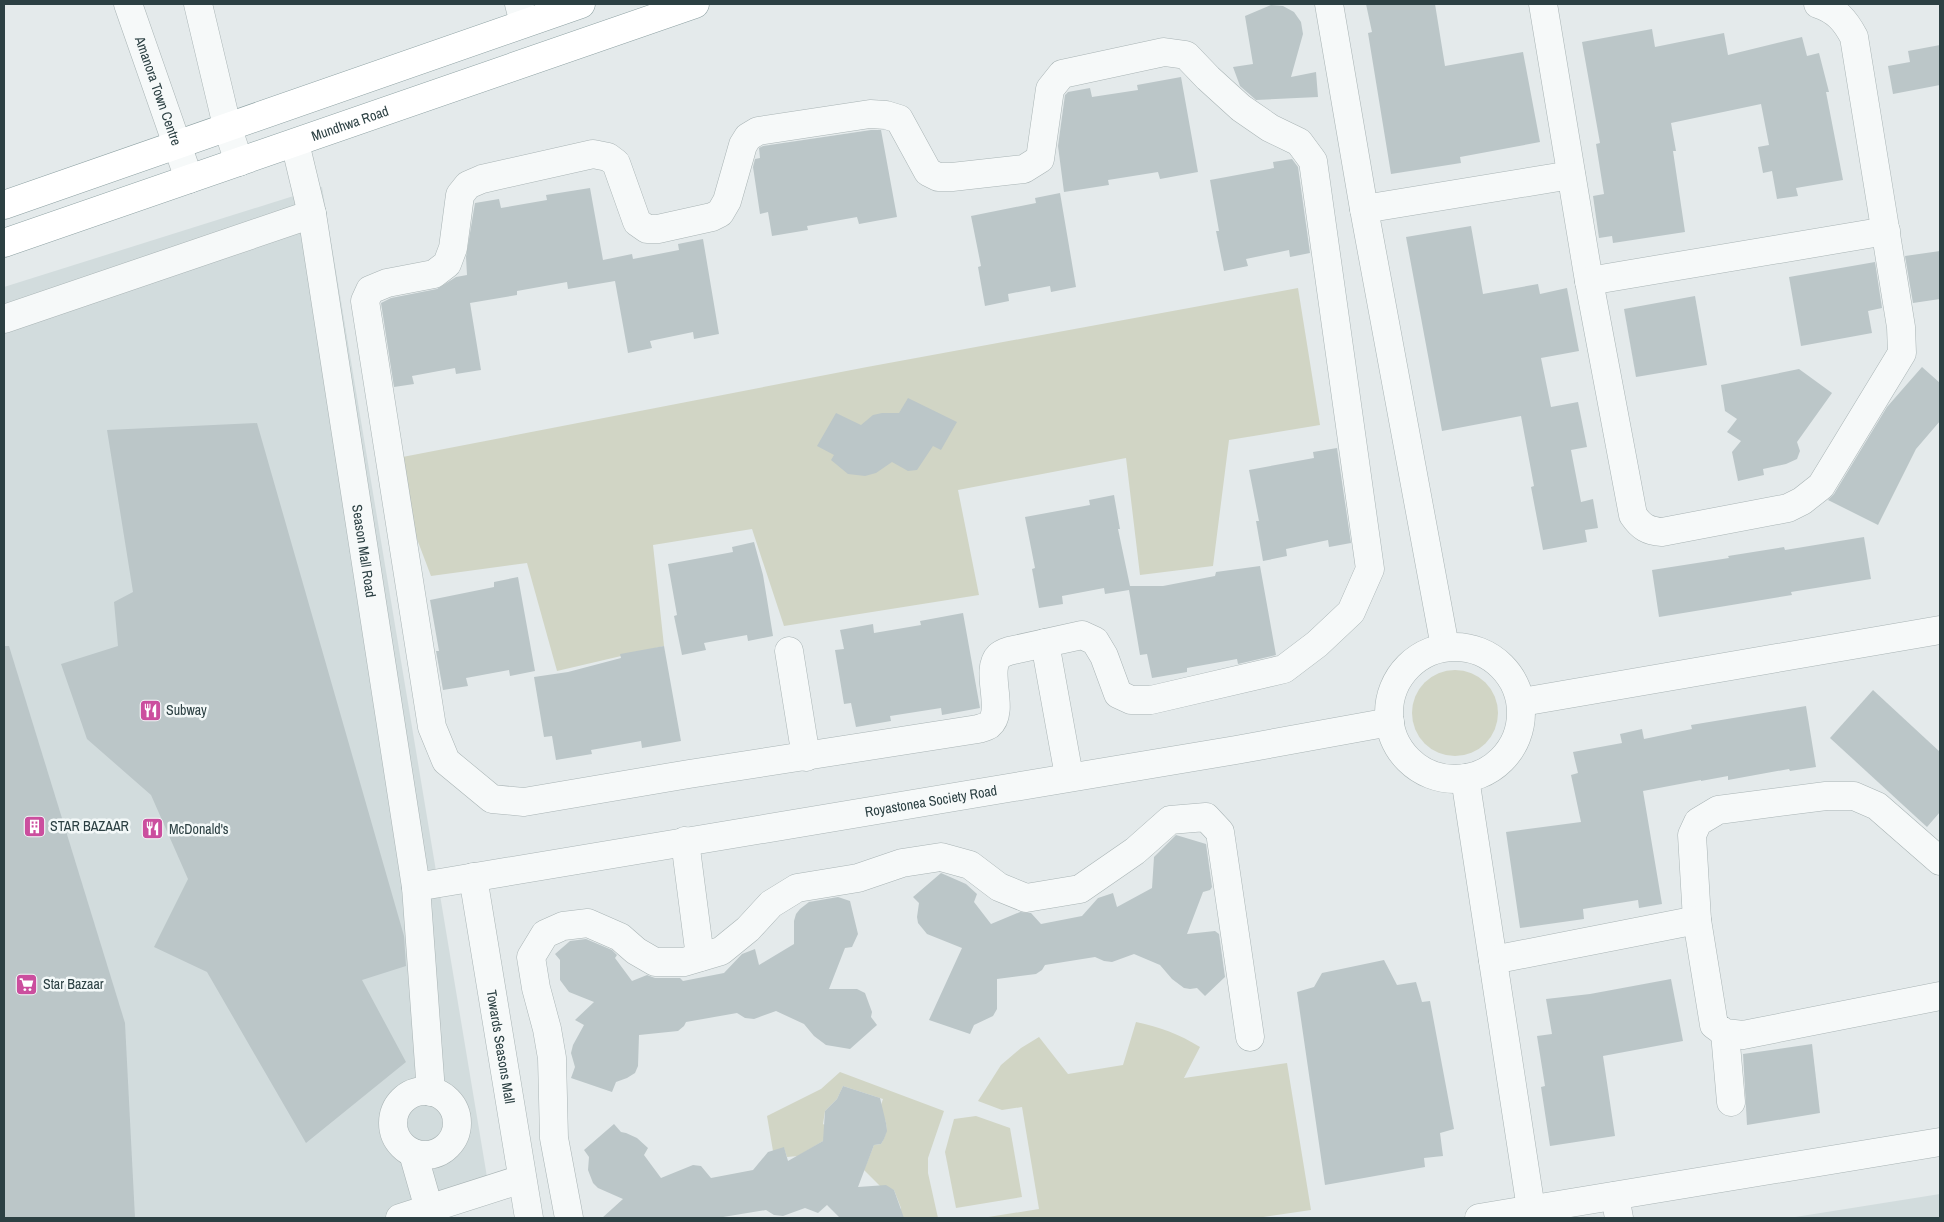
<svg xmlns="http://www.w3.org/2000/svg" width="1944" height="1222" viewBox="0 0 1944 1222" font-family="'Archivo Narrow',sans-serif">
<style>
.built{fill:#d2dcdd}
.green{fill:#d1d5c5}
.building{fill:#bbc6c8}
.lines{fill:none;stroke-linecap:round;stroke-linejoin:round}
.minor-casing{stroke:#a9b4b5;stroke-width:29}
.highway-casing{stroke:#8b9fa1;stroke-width:29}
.minor{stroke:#f6f9f9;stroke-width:28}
.highway{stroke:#fff;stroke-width:28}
.labels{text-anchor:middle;stroke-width:5;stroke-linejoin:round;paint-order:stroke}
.street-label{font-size:14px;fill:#2c4043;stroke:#f3f8f8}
.poi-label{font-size:14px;fill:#2c4043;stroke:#f3f8f8;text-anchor:start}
</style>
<rect width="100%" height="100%" fill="#e4eaeb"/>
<!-- built -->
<g class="built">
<polygon points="322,187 489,1189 413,1218 4,1218 4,287"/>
<polygon points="1940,1194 1940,1218 1789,1218"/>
</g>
<!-- green -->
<g class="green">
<polygon points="1298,288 1320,425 1229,440 1213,566 1140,575 1126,458 958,490 979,595 784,626 752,529 653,545 664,646 557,671 527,563 431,576 387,460 867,367"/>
<circle cx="1455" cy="713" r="43"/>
<path d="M1136,1022C1160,1027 1179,1034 1200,1047L1184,1078L1287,1063L1311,1210L1256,1218H982L1039,1209L1022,1107L1002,1110L978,1101L1001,1065L1021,1048L1039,1037L1068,1074L1123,1065Z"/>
<path d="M840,1072L944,1111L928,1158V1173L938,1218H903L900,1214L901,1208L894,1190L880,1186L864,1170L874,1145L881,1144C888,1133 889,1120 879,1111L883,1099L843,1086L837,1099L825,1111L823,1124L828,1127L823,1141L798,1156L787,1157L784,1148L773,1151L767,1116L821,1089Z"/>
<polygon points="976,1116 1010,1128 1022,1197 956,1208 945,1152 954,1119"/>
</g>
<!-- building -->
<g class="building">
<polygon points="1366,4 1435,4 1445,66 1523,52 1540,142 1460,157 1461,163 1391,174 1368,33 1372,32"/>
<polygon points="1271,5 1283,6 1294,12 1301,22 1303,34 1291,77 1316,72 1318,97 1256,100 1240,86 1233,67 1253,64 1245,16"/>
<polygon points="1652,29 1655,47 1724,33 1728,55 1802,37 1807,56 1819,53 1829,92 1826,92 1843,180 1796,188 1798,196 1777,199 1772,171 1763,173 1758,147 1769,145 1761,104 1671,123 1676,151 1673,151 1685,232 1613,243 1612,236 1599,238 1593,196 1604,194 1596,144 1600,143 1582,42"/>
<polygon points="1940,45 1940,85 1893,94 1888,66 1910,62 1908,51"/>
<polygon points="1181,77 1198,172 1160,179 1158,172 1108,180 1109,185 1064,192 1058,146 1065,95 1068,92 1090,88 1092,97 1138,90 1137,85"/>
<polygon points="871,130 881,130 897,217 859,224 857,217 807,226 808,230 772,236 768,212 760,214 753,167 755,159 760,158 759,148 763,146"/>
<polygon points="1292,159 1298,167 1310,253 1290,257 1289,250 1246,259 1248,266 1224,271 1216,231 1219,231 1210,180 1274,168 1273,162"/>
<polygon points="590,188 603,260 632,254 633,259 679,250 678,244 703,239 719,334 694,339 693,332 650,341 652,348 628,353 615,281 568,289 567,282 517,291 517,295 470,303 481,370 456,374 455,368 412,376 414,384 394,387 381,303 391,298 437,289 456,277 467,275 466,257 475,203 499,199 501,208 547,200 546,195"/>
<polygon points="1060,193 1076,287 1051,292 1050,286 1008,294 1009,301 985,306 978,267 981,266 971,216 1036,203 1035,198"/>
<polygon points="1471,226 1483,294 1538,284 1540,294 1567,288 1579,351 1541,358 1551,407 1578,402 1587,447 1571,450 1581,502 1593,499 1598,528 1585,530 1587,542 1543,550 1531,487 1534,486 1521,416 1442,431 1406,237"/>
<polygon points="1940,251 1940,299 1913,303 1905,256"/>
<polygon points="1875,262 1882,308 1868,311 1872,333 1801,346 1789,277"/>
<polygon points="1695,296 1707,365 1636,377 1624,309"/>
<polygon points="1922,367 1940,383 1940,421 1916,449 1878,525 1828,500 1834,494 1887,407"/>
<polygon points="1799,369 1832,393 1797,442 1800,451 1797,459 1786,464 1763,469 1764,475 1738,481 1732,452 1741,441 1727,432 1737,419 1725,411 1721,385"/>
<polygon points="908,398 957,422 941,450 933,446 917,470 908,471 892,462 876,473 865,476 848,474 831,460 834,455 817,446 836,413 861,425 873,415 882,413 899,413"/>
<polygon points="257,423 404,936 406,966 362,980 406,1062 306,1143 207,972 154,947 188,879 151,795 87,739 61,664 118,646 114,602 133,592 107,430"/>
<polygon points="1337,448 1351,543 1329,547 1328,540 1286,549 1287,556 1263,561 1256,521 1259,521 1249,470 1314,458 1313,452"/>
<polygon points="1114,495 1120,529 1118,529 1130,586 1163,586 1215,576 1216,572 1260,566 1276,655 1238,664 1237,659 1187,668 1187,672 1152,678 1147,654 1140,655 1129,590 1105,594 1104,588 1062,596 1063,604 1039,608 1032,569 1035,568 1025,517 1090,505 1089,500"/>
<polygon points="1864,537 1871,579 1791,592 1792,595 1659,617 1652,570 1729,558 1728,556 1784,547 1785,550"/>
<polygon points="754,542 763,575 773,636 748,641 747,635 704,643 706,650 682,655 674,616 677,615 668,564 733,552 732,547"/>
<polygon points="518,577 535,671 510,676 509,670 466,678 468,686 443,690 436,651 439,651 430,600 494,587 494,582"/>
<polygon points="963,613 980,708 942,715 941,708 890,716 891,721 856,727 851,703 844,704 835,650 844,649 840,630 873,624 874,633 921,625 920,621"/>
<polygon points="4,646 9,646 125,1023 135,1218 4,1218"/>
<polygon points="664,646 681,741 642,748 641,741 591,750 592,754 556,760 552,736 544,737 534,677 568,672 621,658 620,654"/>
<polygon points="1873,690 1940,752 1940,812 1927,827 1830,738"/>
<polygon points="1806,706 1816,767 1790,771 1789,769 1728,780 1728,776 1701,781 1701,780 1643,791 1662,904 1639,908 1638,900 1583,909 1584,919 1520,928 1506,832 1581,822 1571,775 1578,773 1573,752 1622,743 1620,734 1642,729 1644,739 1692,729 1691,725"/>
<polygon points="1176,835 1206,844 1212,887 1210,890 1203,892 1187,934 1215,931 1219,934 1225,977 1205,996 1197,988 1190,989 1184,988 1172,979 1160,965 1134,954 1112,962 1104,961 1095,957 1045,965 1042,970 1036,974 997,979 997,1009 993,1016 974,1025 970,1034 929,1020 962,948 927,934 918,923 917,917 919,903 913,897 941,873 966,884 977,894 974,902 991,924 1020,912 1031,913 1041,924 1082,916 1098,898 1113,893 1117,907 1152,888 1154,857"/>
<polygon points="838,897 850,901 858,934 852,947 845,948 829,989 857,989 865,993 872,1012 871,1017 877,1025 850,1049 826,1045 814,1036 804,1024 776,1011 754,1019 745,1018 737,1013 686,1022 684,1026 678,1031 639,1035 638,1066 635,1073 627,1078 616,1082 612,1092 571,1078 575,1067 571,1053 573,1045 584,1025 575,1020 594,1002 569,992 560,980 560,960 555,954 570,941 586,939 612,950 617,955 615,958 632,981 647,975 655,978 680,978 683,981 724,973 742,954 755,949 759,965 794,944 794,921 796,914 800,909 809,902"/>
<polygon points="1384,960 1397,985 1416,982 1422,1002 1430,1001 1454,1129 1440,1133 1443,1156 1424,1158 1425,1167 1325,1185 1297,992 1314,987 1322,973"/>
<polygon points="1671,979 1683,1041 1603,1056 1615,1136 1550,1146 1541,1087 1545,1086 1537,1036 1552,1034 1546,999 1590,994"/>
<polygon points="1812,1044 1820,1113 1747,1125 1743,1054"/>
<polygon points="843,1086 880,1098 886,1123 887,1131 884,1139 881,1144 874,1145 858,1187 886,1185 894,1190 904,1218 840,1218 827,1205 818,1213 805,1208 783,1216 774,1215 766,1210 717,1218 602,1218 623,1199 598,1188 593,1183 588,1170 589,1157 584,1150 614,1124 621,1132 626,1133 637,1138 648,1148 644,1155 661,1178 693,1165 701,1166 711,1178 753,1170 768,1152 784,1147 788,1161 823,1141 825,1111 837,1099"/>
</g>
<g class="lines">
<defs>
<g id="minor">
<path id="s1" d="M128,4L189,179"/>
<polyline points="198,4 227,126 239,162"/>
<polyline points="519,4 524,23"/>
<polyline points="1329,4 1364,209 1445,647"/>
<path d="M1543,4L1589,281L1633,515C1641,527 1648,531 1662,532L1788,508L1802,501L1821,486L1902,353L1901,327L1854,37C1845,20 1836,10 1818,4"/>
<path d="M1164,52L1186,55L1208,78L1241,108L1270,128L1299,142L1313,161L1370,569L1351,612L1317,644L1284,669L1151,700H1131L1118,694L1104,656L1095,641L1082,635L1009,651C1006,652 1001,654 999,656C984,671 1006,711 989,725C986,727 981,728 978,729L689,774L524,802L492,799L446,761L432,727L365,301L370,290L387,283L434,274L447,264L453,248L460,195L468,185L482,179L593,154L608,157L616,163L637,222L647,229H658L712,217L720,213L727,201L743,145L748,137L758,131L870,114L886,115L899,119L928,172L938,177H952L1024,169L1040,159L1050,89L1062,74Z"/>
<path id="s2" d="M295,143L312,214L416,887L431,1092"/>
<polyline points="1364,209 1571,175"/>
<polyline points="1589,281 1886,231"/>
<polyline points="4,319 312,214"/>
<polyline points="1045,643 1069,776"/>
<circle cx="1455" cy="713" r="66"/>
<polyline points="789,651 806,757"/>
<polyline points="1522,702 1940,630"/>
<polyline points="1465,778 1531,1209"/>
<polyline points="685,841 700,957"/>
<polyline points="1940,861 1877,806 1854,796 1826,796 1718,810 1698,822 1692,835 1697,920 1714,1025 1725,1033 1743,1035 1940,996"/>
<path id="s3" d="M473,877L529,1218"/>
<path id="s4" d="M416,887L1236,750L1390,722"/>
<polyline points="1493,960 1697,920"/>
<polyline points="1725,1033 1731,1102"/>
<circle cx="425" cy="1123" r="32"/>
<polyline points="413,1153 429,1209"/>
<polyline points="1615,1196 1619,1218"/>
<polyline points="400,1218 522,1179"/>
<polyline points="569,1218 554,1138 552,1058 547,1029 536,988 531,957 545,934 563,926 588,923 620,937 636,951 655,962 684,962 721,951 748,929 771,904 797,888 858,878 902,863 941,857 970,865 999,887 1026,898 1080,889 1135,851 1170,820 1206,817 1220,832 1250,1037"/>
<polyline points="1479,1218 1940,1142"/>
</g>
<g id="highway">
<polyline points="4,205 581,4"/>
<path id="s5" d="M4,243L695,4"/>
</g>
</defs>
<!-- minor casing -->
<use href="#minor" class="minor-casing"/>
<!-- highway casing -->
<use href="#highway" class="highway-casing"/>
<!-- minor -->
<use href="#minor" class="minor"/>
<!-- highway -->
<use href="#highway" class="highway"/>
</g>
<!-- icons -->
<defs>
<symbol id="restaurant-square" viewBox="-11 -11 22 22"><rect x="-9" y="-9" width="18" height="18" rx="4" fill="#cb4e9e" stroke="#f3f8f8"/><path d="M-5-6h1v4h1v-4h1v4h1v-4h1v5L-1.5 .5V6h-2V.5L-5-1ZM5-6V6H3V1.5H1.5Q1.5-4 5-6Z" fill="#fff"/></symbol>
<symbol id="building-square" viewBox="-11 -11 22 22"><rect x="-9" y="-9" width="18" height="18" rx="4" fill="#cb4e9e" stroke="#f3f8f8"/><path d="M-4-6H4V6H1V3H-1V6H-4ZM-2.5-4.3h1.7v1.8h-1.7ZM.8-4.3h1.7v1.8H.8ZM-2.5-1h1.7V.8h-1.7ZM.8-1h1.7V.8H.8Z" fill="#fff"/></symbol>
<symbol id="supermarket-square" viewBox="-11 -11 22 22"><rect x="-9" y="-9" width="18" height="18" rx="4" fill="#cb4e9e" stroke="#f3f8f8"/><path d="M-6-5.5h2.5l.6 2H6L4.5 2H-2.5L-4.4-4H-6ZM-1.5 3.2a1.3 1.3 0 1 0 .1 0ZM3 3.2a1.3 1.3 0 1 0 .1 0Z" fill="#fff"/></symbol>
</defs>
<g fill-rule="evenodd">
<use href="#restaurant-square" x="138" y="698" width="25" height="25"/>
<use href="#building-square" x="22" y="814" width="25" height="25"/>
<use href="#restaurant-square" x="140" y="816" width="25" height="25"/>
<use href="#supermarket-square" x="14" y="972" width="25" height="25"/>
</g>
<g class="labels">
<!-- street labels -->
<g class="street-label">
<text dy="5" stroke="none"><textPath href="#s1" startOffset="92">Amanora Town Centre</textPath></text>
<text dy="5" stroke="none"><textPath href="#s5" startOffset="366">Mundhwa Road</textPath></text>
<text dy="5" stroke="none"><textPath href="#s2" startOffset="414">Season Mall Road</textPath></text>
<text dy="5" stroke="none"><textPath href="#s4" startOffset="522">Royastonea Society Road</textPath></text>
<text dy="5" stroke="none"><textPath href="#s3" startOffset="172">Towards Seasons Mall</textPath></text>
</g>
<!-- poi labels -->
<g class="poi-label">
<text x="166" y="715">Subway</text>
<text x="50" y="831">STAR BAZAAR</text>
<text x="169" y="834">McDonald's</text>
<text x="43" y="989">Star Bazaar</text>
</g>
</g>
<!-- border -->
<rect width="1944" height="1222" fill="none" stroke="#2c4043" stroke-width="10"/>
</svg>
